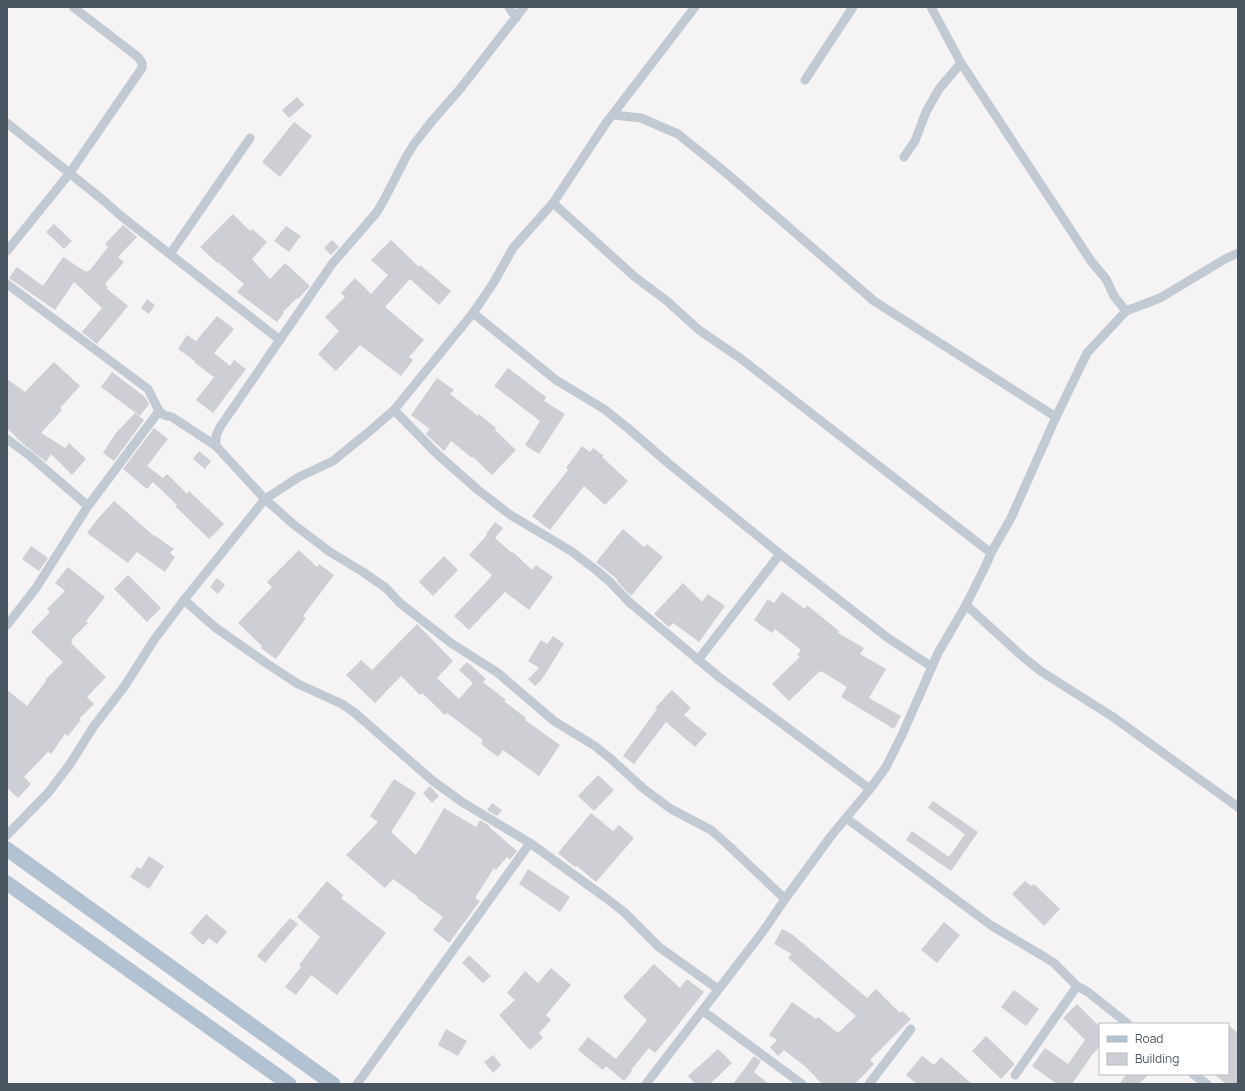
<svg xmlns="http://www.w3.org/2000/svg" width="1245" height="1091" viewBox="0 0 1245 1091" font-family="Manrope,sans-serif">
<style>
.building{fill:#cdcfd5}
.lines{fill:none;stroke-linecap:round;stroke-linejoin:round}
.street{stroke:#c1cad2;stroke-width:9}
.primary{stroke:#b3c2d1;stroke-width:15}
</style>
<rect width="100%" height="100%" fill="#f5f3f3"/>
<!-- building -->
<g class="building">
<polygon points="297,97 304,105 289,118 282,110"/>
<polygon points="294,122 312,136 280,177 262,162"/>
<polygon points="233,214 250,231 252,229 267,242 252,259 270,279 285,263 310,286 298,299 297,298 283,312 284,313 277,322 237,292 244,284 218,262 217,263 200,247"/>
<polygon points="54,224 72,241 64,249 46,232"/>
<polygon points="123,225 137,237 118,257 124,262 105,284 108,287 107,289 128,306 97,344 82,332 102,308 74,282 55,310 9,278 17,267 43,286 63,257 86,272 90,270 108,247 105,244"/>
<polygon points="286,226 301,236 289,252 274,241"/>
<polygon points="332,240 339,247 331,255 324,248"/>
<polygon points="391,240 419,267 420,265 451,291 439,305 410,279 385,307 424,340 409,357 413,360 401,376 360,345 336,371 318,354 339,331 325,317 345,297 341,293 355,278 371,294 388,275 371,260"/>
<polygon points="147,299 155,305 149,314 141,308"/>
<polygon points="217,316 234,329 214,353 230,366 234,360 246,369 213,413 196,400 214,377 194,362 195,361 178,349 187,335 196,341"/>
<polygon points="54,362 80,386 60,408 62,410 41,433 65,448 69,443 86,459 72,475 51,454 46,462 22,443 7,428 7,379 25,392"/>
<polygon points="508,368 546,397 544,401 565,414 539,454 525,445 540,421 494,386"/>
<polygon points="112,372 145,397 149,404 140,416 101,387"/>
<polygon points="437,378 454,390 450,394 478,416 479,414 496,428 495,430 516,450 492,475 473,457 472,458 451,441 444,451 426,434 430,429 411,415"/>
<polygon points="135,413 144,420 114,461 103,453 116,433"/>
<polygon points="154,428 168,439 147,466 163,478 167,474 187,494 189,491 224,524 209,539 175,506 177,505 153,482 147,489 123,469"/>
<polygon points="582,446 590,452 593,448 604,456 602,457 628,481 605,505 584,486 550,530 532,516 568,470 566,468"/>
<polygon points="199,451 211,461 205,469 193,459"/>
<polygon points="114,501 154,536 154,535 174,549 170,553 175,557 165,572 137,552 128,563 87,533 96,521"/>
<polygon points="495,522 503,528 495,538 512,553 513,552 532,570 536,565 553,577 529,610 505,592 469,630 454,616 490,578 492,575 469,555 487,535 486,534"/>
<polygon points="623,529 644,547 647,544 663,557 631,596 617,581 618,580 596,562"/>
<polygon points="31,546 48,558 39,571 22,559"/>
<polygon points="299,550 317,567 319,564 334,575 303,616 306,618 276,659 261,648 262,646 238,623 272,587 267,582"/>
<polygon points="444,556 458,570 433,596 419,582"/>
<polygon points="68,567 105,597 86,621 88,623 71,640 73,642 71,643 106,677 87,697 94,704 79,719 81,720 68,736 65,734 51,754 48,752 24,777 31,784 18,798 7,788 7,690 27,706 46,681 45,680 63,662 31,632 50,612 47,609 65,591 55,583"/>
<polygon points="128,575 161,608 147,622 114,589"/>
<polygon points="217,578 225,585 218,594 210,587"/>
<polygon points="683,583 702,602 708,594 725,606 699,642 673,623 669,627 654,614"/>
<polygon points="782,592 805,609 807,605 839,631 838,633 864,648 860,654 886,669 869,698 901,716 894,729 841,697 847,687 821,671 820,672 819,672 789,701 772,684 800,657 797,655 801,650 775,629 772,633 754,620 768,599 774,603"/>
<polygon points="417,624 453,661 437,678 459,699 473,683 459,670 467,662 486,679 483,682 506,700 504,701 526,718 525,720 560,745 539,776 503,750 498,757 481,744 483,740 447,713 445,715 422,693 420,695 401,676 375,703 346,675 361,660 372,670"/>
<polygon points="553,636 564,644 542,679 535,686 528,679 539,668 528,661 541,640 547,644"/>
<polygon points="672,690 691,708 684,715 707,734 695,747 666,722 634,764 623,756 657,709 655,708"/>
<polygon points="598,775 614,790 594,811 578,796"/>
<polygon points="394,779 416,793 391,832 416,855 418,851 419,851 444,808 476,827 480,820 490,826 489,827 517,851 510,860 507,857 496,870 494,868 475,898 480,901 449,943 433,930 443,917 417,898 418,897 393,879 385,888 346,855 378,822 370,816"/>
<polygon points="430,786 439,796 432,803 423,793"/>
<polygon points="933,801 978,832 951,871 906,840 912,831 949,857 965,834 928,808"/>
<polygon points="492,803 502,810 497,816 487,810"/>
<polygon points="591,813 613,831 619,825 634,838 596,882 577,866 575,867 558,853"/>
<polygon points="149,856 164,866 149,889 130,877 137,867 141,869"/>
<polygon points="528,869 570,897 560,912 519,884"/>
<polygon points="327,881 343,895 341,898 386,933 337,995 311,975 296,995 285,987 301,967 299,965 320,937 297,917"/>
<polygon points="1025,881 1031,886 1034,884 1060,909 1044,926 1012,894"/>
<polygon points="206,914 227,932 217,944 209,938 203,945 190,933"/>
<polygon points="290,918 298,924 265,963 257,956"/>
<polygon points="944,922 960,935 937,963 921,950"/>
<polygon points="782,929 793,935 867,998 876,989 900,1013 902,1011 911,1019 870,1060 874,1064 855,1084 822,1084 806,1067 784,1050 778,1056 770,1047 777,1040 769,1035 792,1002 816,1019 818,1017 838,1033 856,1016 788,958 792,954 774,944"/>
<polygon points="469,955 491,976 483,983 462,963"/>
<polygon points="654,964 680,988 687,979 704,992 671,1034 655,1053 649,1048 631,1070 632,1071 624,1081 606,1066 603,1070 578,1050 588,1037 616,1059 647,1020 623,997"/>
<polygon points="551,968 571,985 546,1015 551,1020 539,1033 543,1038 530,1050 499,1015 515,1000 507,993 525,971 538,983"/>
<polygon points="1014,990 1039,1009 1026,1026 1001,1007"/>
<polygon points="1077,1004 1100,1027 1100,1046 1092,1055 1072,1084 1057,1084 1032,1066 1045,1048 1068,1064 1085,1040 1063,1018"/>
<polygon points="1228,1025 1238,1033 1238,1084 1226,1084 1214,1074 1228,1074"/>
<polygon points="446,1029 467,1041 458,1056 438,1045"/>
<polygon points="986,1036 1015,1064 1001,1079 972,1051"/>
<polygon points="718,1049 732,1063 710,1084 695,1084 688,1076"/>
<polygon points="493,1055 501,1065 493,1073 484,1062"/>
<polygon points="754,1056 761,1061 754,1072 769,1084 733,1084"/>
<polygon points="922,1056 934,1065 941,1057 972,1084 917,1084 906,1075"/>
<polygon points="1127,1074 1149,1074 1139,1084 1119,1084"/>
</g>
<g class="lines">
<!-- street -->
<g class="street">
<polyline points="509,7 516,18"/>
<polyline points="524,7 460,89 432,121 414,144 406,157 384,200 377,212 332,264 220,427 216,436 216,446 265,499 293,524 330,552 363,572 386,588 400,603 451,643 498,673 554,721 595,746 611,759 644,789 671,809 711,830 728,845 785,899"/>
<polyline points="931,7 961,63 1091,261 1106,279 1114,296 1126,311"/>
<polyline points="805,80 853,7"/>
<polyline points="613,115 641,118 678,134 725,172 874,301 1056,417"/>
<polyline points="7,123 103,200 121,216 280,340"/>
<polyline points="904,157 915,141 926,112 939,89 961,63"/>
<polyline points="553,203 635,277 667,301 699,330 740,358 991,553"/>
<polyline points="7,251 69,174 142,68 142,63 138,57 73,7"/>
<polyline points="170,254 250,138"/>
<polyline points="7,284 148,389 159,411"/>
<polyline points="473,313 556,380 604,409 629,429 668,463 780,554 888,638 932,667"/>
<polyline points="394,410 436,453 478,490 509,514 571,551 596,570 609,581 629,602 719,677 870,789"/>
<polyline points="7,439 30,456 88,506"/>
<polyline points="184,600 216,628 266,663 298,684 342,704 355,713 433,781 462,802 530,843 606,898 624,912 659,947 718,989"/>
<polyline points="966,605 1023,657 1042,672 1113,717 1238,807"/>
<polyline points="7,625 36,588 88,506 159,411 164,415 172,417 216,446"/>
<polyline points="698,660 780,554"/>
<polyline points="846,818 992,926 1043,956 1054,963 1077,986 1088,992 1128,1024"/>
<polyline points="7,835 48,793 70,764 94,726 124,687 154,640 184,600 265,499 299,477 333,461 371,430 394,410 473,313 494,282 513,248 553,203 606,123 695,7"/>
<polyline points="703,1011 802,1084"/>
<polyline points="1193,1074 1207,1084"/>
<polyline points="1015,1075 1077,986"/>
<polyline points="357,1084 530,843"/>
<polyline points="646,1084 764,930 785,899 831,836 870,789 886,767 902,735 938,653 966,605 986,565 991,553 1011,518 1056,417 1087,353 1126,311 1160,298 1225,259 1238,253"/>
<polyline points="869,1084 911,1029"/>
</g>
<!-- primary -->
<g class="primary">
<polyline points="7,849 333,1084"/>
<polyline points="7,883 289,1084"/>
</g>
</g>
<!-- border -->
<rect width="1245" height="1091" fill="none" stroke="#4a5661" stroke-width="16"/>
<!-- legend -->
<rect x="1099" y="1023" width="130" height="52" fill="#ffffff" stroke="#b7bbc0"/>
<rect x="1107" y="1036" width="20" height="6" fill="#b3c2d1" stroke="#b7bbc0"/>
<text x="1135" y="1043" font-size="12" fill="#4a5661">Road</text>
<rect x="1107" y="1053" width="20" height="12" fill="#cdcfd5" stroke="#b7bbc0"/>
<text x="1135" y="1063" font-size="12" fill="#4a5661">Building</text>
</svg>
